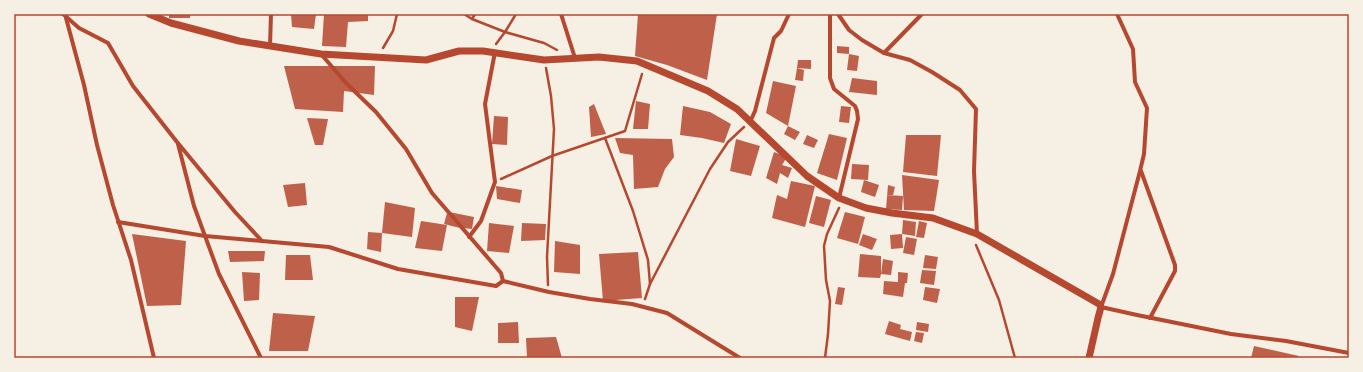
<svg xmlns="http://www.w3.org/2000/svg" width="1363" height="372" viewBox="0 0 1363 372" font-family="Mulish,sans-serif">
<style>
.building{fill:#bf614a}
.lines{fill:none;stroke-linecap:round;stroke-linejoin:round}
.path{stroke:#b5482f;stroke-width:2.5}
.minor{stroke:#b5482f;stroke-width:4}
.tertiary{stroke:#b5482f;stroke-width:7}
.neatline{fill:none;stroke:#b5482f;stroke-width:1.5}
</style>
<rect width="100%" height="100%" fill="#f6efe4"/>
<!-- building -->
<g class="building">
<rect x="169" y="14" width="21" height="4"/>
<polygon points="291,14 316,14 314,29 292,27"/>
<polygon points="324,14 368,14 368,21 348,22 346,47 322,46"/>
<polygon points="638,14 717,14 707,80 667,65 635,56"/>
<polygon points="837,46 849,47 849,54 859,56 857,71 847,70 849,54 837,53"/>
<polygon points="798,60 811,60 811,69 797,68"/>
<polygon points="284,66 375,66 374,95 344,91 343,112 295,109"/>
<polygon points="797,68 804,70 803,81 795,80"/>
<polygon points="852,78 877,81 877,95 849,92"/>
<polygon points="773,81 796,86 788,126 800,132 795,140 784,134 788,126 766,113"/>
<polygon points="636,101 650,104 648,129 633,129"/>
<polygon points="594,104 606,134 591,137 589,107"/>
<polygon points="683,106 710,112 731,124 724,143 702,138 680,135"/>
<polygon points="841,106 851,107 849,123 839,122"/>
<polygon points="494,116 508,117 507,145 492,144"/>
<polygon points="307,118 328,119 323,145 315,145"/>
<polygon points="829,134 847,138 837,180 817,173"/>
<polygon points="807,135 818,140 814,148 803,144"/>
<polygon points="906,135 941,135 937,176 903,172"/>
<polygon points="615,138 672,139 674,157 665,169 658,187 634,189 633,155 620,153"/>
<polygon points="736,139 760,146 751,176 730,171"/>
<polygon points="774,152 787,157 782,165 792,168 788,178 780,173 777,184 766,178"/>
<polygon points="852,164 869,165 868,180 851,179"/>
<polygon points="902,175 939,180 934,211 904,210"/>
<polygon points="864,180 879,185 875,197 861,192"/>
<polygon points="791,181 815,186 805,227 772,218 777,195 787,199"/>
<polygon points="305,183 307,205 288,207 283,185"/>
<polygon points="888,185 895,187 893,195 887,195 903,196 902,210 886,209"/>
<polygon points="496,186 522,190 520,203 497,199"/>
<polygon points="816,196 831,200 824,227 809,223"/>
<polygon points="385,202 415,208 412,237 382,233"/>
<polygon points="449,212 474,217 472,229 463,228"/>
<polygon points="845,212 865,217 858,244 837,238"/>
<polygon points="447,213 460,228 444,224"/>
<polygon points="903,220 916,222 915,236 902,234 903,248 891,249 890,235 902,234"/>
<polygon points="421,221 447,225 442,251 415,248"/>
<polygon points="919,221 927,223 924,238 916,237"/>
<polygon points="489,223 514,226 509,253 487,251"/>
<polygon points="522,223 546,224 545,240 521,241"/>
<polygon points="368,232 382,233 381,252 367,249"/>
<polygon points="132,234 186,241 181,305 147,306"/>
<polygon points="863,234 877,239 872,250 859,245"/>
<polygon points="906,237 917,239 914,255 903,253"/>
<polygon points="555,241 580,245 580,274 554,272"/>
<polygon points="228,251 265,251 264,261 230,262"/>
<polygon points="638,252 642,298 603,301 599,254"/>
<polygon points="860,254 881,256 881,274 880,278 858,277"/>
<polygon points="286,255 310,255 313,280 285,280"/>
<polygon points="925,255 938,257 936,269 923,268"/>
<polygon points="883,259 893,261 891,275 881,274"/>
<polygon points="922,270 936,271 934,285 920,283"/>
<polygon points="242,272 260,273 259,300 244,301"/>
<polygon points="898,272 908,273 907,283 905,283 903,297 883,294 884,281 898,282"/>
<polygon points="838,287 845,288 842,305 835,304"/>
<polygon points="925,287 940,289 937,303 923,300"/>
<polygon points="455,297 479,297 472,331 455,327"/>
<polygon points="273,313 315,316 308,351 269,351"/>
<polygon points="889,321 901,325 900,329 912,332 910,341 885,334"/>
<polygon points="518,322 519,343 498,343 498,323"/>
<polygon points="917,322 929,324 928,332 916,330"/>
<polygon points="916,332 924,333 922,343 914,341"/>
<polygon points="556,337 562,358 527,358 526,338"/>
<polygon points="1254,346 1299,356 1298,358 1251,358"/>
</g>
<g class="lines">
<!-- path -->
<g class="path">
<polyline points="464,14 472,19"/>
<polyline points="475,14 472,19 505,32 516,14"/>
<polyline points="496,44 505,32 544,43 557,50"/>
<polyline points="383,48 393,31 397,14"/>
<polyline points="546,68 551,96 554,129 547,257 548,285"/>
<polyline points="605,138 633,211 648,260 650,284 645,299"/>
<polyline points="501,179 552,156 625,131 642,74"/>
<polyline points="976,245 999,300 1015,358"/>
<polyline points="650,284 710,169 728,142 744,127"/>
<polyline points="825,358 828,334 830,301 826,280 824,246 827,234 839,208"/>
</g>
<!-- minor -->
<g class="minor">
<polyline points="63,14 79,28 108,43 133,86 177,142 235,212 262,241 329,247 398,269 496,286 503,281"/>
<polyline points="561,14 575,58"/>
<polyline points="830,14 830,78 834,89 855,106 857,111 858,119 839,198"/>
<polyline points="838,14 849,30 862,40 884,53 910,60 932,72 960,90 976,109 974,171 977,234"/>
<polyline points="1117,14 1133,49 1135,82 1147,108 1144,154 1140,171 1113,274 1101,307 1137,315 1231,334 1286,341 1349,353"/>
<polyline points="66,18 84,85 97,145 113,205 131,260 154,358"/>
<polyline points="270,46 271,14"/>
<polyline points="884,53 922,14"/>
<polyline points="321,54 346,83 376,112 406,149 432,193 501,273 503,281"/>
<polyline points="750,122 755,111 774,38 781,31 789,14"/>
<polyline points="178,144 194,206 219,274 261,358"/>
<polyline points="1141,171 1175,265 1175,271 1150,318"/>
<polyline points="118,222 205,236 262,241"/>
<polyline points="469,237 481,221 495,182 485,104 495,52"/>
<polyline points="503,281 549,292 590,299 632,304 667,313 740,358"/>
</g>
<!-- tertiary -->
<polyline class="tertiary" points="149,14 171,23 239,41 321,54 426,60 459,51 483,51 544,60 599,57 637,61 708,91 737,109 807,176 839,198 866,208 892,213 933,218 977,234 1099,304 1101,307 1098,318 1089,358"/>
</g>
<!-- border -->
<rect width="1363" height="372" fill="none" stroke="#f6efe4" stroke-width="30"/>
<rect x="15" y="15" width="1333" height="342" class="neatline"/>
</svg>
